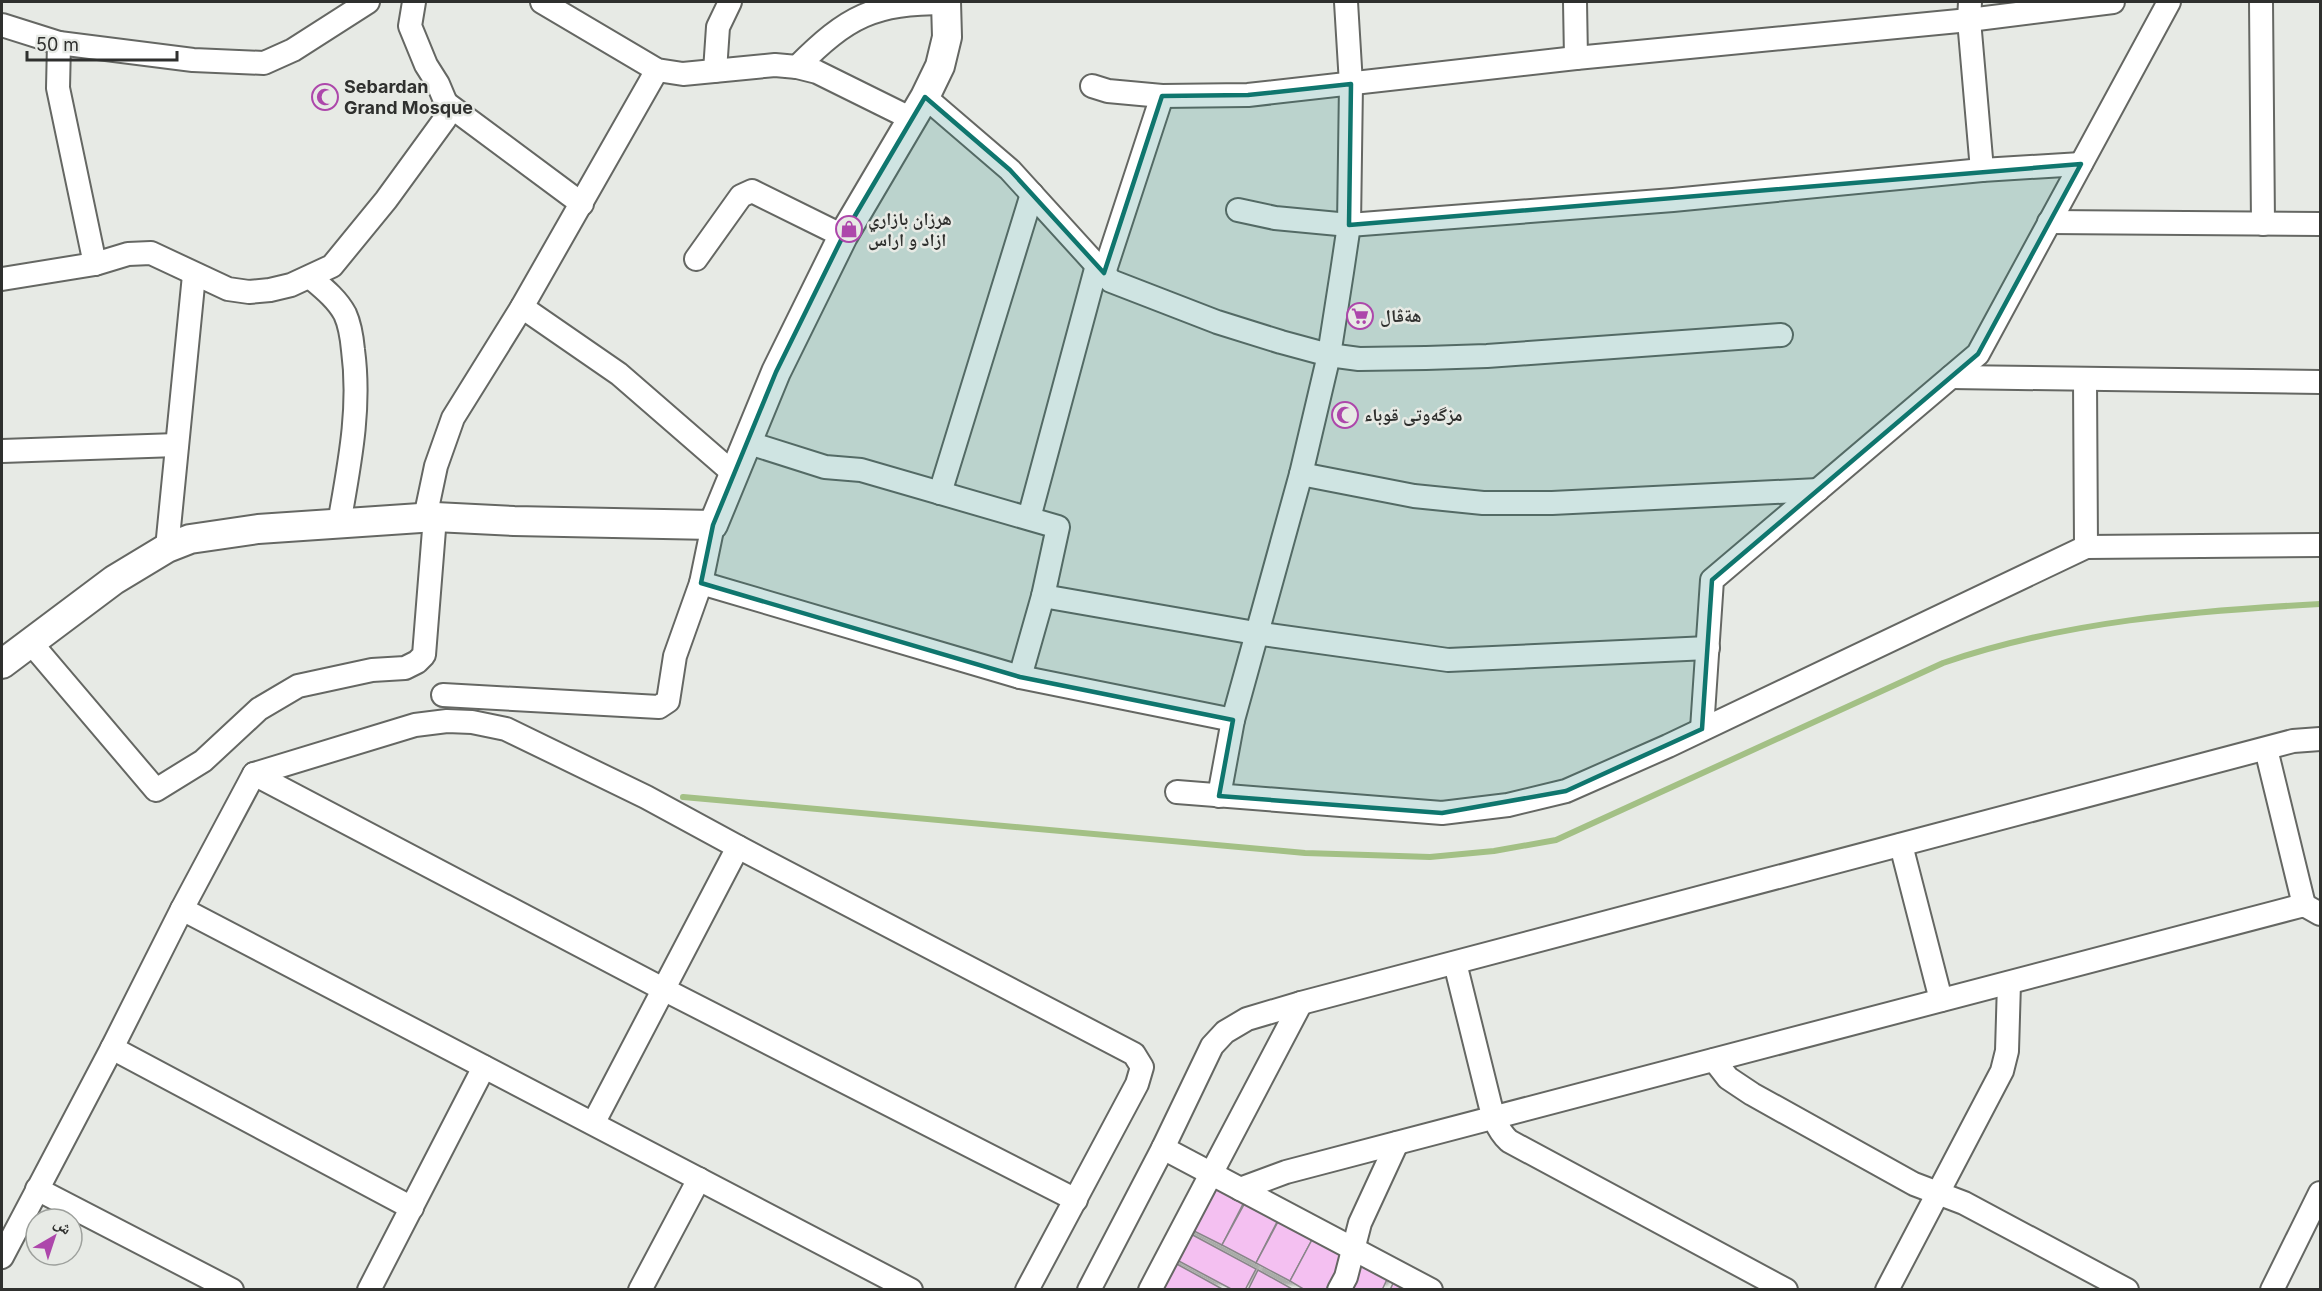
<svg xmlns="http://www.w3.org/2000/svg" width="2322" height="1291" viewBox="0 0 2322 1291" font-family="Inter,'Noto Naskh Arabic',sans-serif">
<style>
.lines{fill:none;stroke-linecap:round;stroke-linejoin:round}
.stream{stroke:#a3c085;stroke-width:6}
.building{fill:#f4c0f1;stroke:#898589;stroke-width:1.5;filter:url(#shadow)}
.minor-casing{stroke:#656763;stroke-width:26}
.tertiary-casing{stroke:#656763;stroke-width:32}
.minor{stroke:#fff;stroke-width:22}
.tertiary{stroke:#fff;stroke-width:28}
.marked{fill:#0f766e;fill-opacity:0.2;stroke:#0f766e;stroke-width:4.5;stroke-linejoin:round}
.labels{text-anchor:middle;stroke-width:5;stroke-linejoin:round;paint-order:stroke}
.poi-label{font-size:18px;font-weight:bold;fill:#2f302e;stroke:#e7eae5;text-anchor:start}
</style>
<defs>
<filter id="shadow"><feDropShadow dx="5.5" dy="-5.5" stdDeviation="1.5" flood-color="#0004"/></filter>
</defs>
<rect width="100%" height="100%" fill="#e7eae5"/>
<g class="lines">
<!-- stream -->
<path class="stream" d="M683,797L1305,853L1430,857L1494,851L1556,840L1943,663C2065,621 2193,611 2320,604"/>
</g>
<!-- building -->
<g class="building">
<polygon points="1212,1182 1245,1200 1222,1245 1188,1228"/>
<polygon points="1246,1201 1279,1218 1256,1263 1222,1245"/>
<polygon points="1280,1218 1314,1236 1290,1281 1256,1263"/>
<polygon points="1189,1233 1256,1269 1245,1290 1233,1290 1175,1259"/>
<polygon points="1314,1236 1348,1253 1329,1290 1305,1290 1290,1281"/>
<polygon points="1362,1261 1389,1275 1382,1290 1348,1290"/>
<polygon points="1175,1263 1224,1290 1162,1290"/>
<polygon points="1258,1270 1294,1290 1248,1290"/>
<polygon points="1395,1279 1415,1290 1390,1290"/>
</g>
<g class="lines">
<defs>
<g id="minor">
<polyline points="542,2 657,70 683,74 775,65 797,67 817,72 912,119"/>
<polyline points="1575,2 1576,58"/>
<polyline points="1970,2 1969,20 1982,170"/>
<polyline points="2261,2 2263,224"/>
<polyline points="2,25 59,43 193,60 264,63 293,50 368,2"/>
<polyline points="59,43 58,88 95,264"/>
<path d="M797,67C848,16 873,3 946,3"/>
<polyline points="715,71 718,27 730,2"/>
<polyline points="1092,86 1108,91 1162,96 1248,95 1576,58 1969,20 2113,2"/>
<polyline points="925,97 1010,170 1111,281 1217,322 1281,342 1329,355 1359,359 1426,358 1487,356 1781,335"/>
<polyline points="446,103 582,204"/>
<polyline points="1238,210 1275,218 1349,225 1673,200 1982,170 2081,164"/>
<polyline points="2049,222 2320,224"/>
<polyline points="696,259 741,196 752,191 843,236"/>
<polyline points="1104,273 1162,96"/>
<path d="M310,277C323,288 337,299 345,314C350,325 352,339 353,350C361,409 349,466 339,524"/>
<polyline points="2,279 95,264 128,254 151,253 228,289 249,292 270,290 291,285 332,266 386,200 445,119 446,103 438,84 426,65 410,26 414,2"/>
<polyline points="522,307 619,374 733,473"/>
<polyline points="1951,377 2320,382"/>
<polyline points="2085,380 2086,547"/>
<polyline points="746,442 825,467 861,470 1058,527 1043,596 1020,677"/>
<polyline points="2,451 177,445"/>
<polyline points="1301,474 1414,496 1483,503 1552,503 1818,490"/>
<polyline points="940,493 1032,194"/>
<polyline points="425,518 436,466 453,418 522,307 657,70"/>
<polyline points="1029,518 1097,265"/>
<polyline points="167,548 194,275"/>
<polyline points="701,583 1020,677 1233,720"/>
<polyline points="1043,596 1255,633 1448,660 1708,648"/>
<polyline points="31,643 156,790 203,761 259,709 298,686 372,670 405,668 417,662 424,655 435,517"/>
<polyline points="443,695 659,707 668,701 675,656 701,583 713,525"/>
<polyline points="1702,729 1712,580 1978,354 2169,2"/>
<polyline points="2266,749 2304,905"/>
<polyline points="254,774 663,989 1076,1200"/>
<polyline points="1177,792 1442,813 1508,805 1566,791 1668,746 2086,547 2320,545"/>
<polyline points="1219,796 1233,720 1301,474 1329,355 1342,272 1349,225 1351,84 1346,2"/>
<polyline points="1901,845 1941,1000"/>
<polyline points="182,909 254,774 415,725 447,721 472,722 506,729 646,797 738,847 1134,1054 1142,1067 1137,1084 1027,1290"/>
<path d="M1455,963L1488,1096C1492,1113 1496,1129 1509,1141L1786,1290"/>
<polyline points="112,1048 412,1208"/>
<polyline points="1714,1060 1728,1078 1752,1094 1914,1184 1964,1203 2127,1290"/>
<polyline points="594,1122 738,847"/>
<polyline points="1163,1148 1431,1290"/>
<polyline points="37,1189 232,1290"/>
<polyline points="1240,1189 1286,1172 2304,905 2320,914"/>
<polyline points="2,1257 112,1048 182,909 911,1290"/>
<polyline points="369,1290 484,1067"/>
<polyline points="640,1290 699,1179"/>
<polyline points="1089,1290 1163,1148 1212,1046 1225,1032 1247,1019 1301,1003 2293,741 2320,739"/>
<polyline points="1150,1290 1301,1003"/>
<polyline points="1339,1290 1346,1277 1360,1223 1397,1143"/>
<polyline points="1887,1290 2002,1071 2007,1051 2009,983"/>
<polyline points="2272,1290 2320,1193"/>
</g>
<polyline id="tertiary" points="2,664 114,580 167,548 190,539 258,529 435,517 514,521 713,525 776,372 843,236 925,97 940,66 947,37 946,2"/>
</defs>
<!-- minor casing -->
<use href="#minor" class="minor-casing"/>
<!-- tertiary casing -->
<use href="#tertiary" class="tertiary-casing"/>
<!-- minor -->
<use href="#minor" class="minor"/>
<!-- tertiary -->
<use href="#tertiary" class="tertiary"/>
</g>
<!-- marked area -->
<path class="marked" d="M1351,84L1349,225L2081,164L1978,354L1712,580L1702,729L1566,791L1442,813L1219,796L1233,720L1020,677L701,583L713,525L776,372L843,236L925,97L1010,170L1104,273L1162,96L1248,95Z"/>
<!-- icons -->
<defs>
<symbol id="mosque-ring" viewBox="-11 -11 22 22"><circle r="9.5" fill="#e7eae5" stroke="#ad47ab" stroke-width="1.5"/><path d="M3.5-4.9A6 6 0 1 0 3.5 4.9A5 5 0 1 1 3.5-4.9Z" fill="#ad47ab"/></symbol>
<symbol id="shop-ring" viewBox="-11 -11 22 22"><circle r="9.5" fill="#e7eae5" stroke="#ad47ab" stroke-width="1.5"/><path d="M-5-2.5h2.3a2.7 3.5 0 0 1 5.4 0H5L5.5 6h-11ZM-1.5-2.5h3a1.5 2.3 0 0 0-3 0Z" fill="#ad47ab"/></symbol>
<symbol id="supermarket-ring" viewBox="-11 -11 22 22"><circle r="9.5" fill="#e7eae5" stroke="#ad47ab" stroke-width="1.5"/><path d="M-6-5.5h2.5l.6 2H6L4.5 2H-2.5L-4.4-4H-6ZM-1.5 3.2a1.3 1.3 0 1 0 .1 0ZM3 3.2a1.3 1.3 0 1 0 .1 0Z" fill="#ad47ab"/></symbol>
</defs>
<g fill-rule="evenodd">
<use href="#mosque-ring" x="310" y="82" width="30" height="30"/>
<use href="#shop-ring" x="834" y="214" width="30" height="30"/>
<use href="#supermarket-ring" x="1345" y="301" width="30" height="30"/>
<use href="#mosque-ring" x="1330" y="400" width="30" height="30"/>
</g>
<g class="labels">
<!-- poi labels -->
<g class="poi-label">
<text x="344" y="93">Sebardan<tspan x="344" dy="21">Grand Mosque</tspan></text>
<text x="868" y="225">هرزان بازاري<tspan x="868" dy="21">ازاد و اراس</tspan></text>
<text x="1380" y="322">هةڤال</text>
<text x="1364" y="421">مزگەوتی قوباء</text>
</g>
</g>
<!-- border -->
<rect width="2322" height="1291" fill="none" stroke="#2f302e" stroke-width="6"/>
<!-- north arrow -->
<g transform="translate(54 1237) rotate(39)"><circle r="28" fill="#e7eae5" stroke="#9da09c" stroke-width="1.5"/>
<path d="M0-4.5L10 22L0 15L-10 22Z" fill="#ad47ab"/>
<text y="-9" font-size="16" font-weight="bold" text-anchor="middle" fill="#2f302e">ش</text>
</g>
<!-- scale -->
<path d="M27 51v9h150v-9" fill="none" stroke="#2f302e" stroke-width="3"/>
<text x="36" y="51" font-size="18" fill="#2f302e" stroke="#e7eae5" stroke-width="4.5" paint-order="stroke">50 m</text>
</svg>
